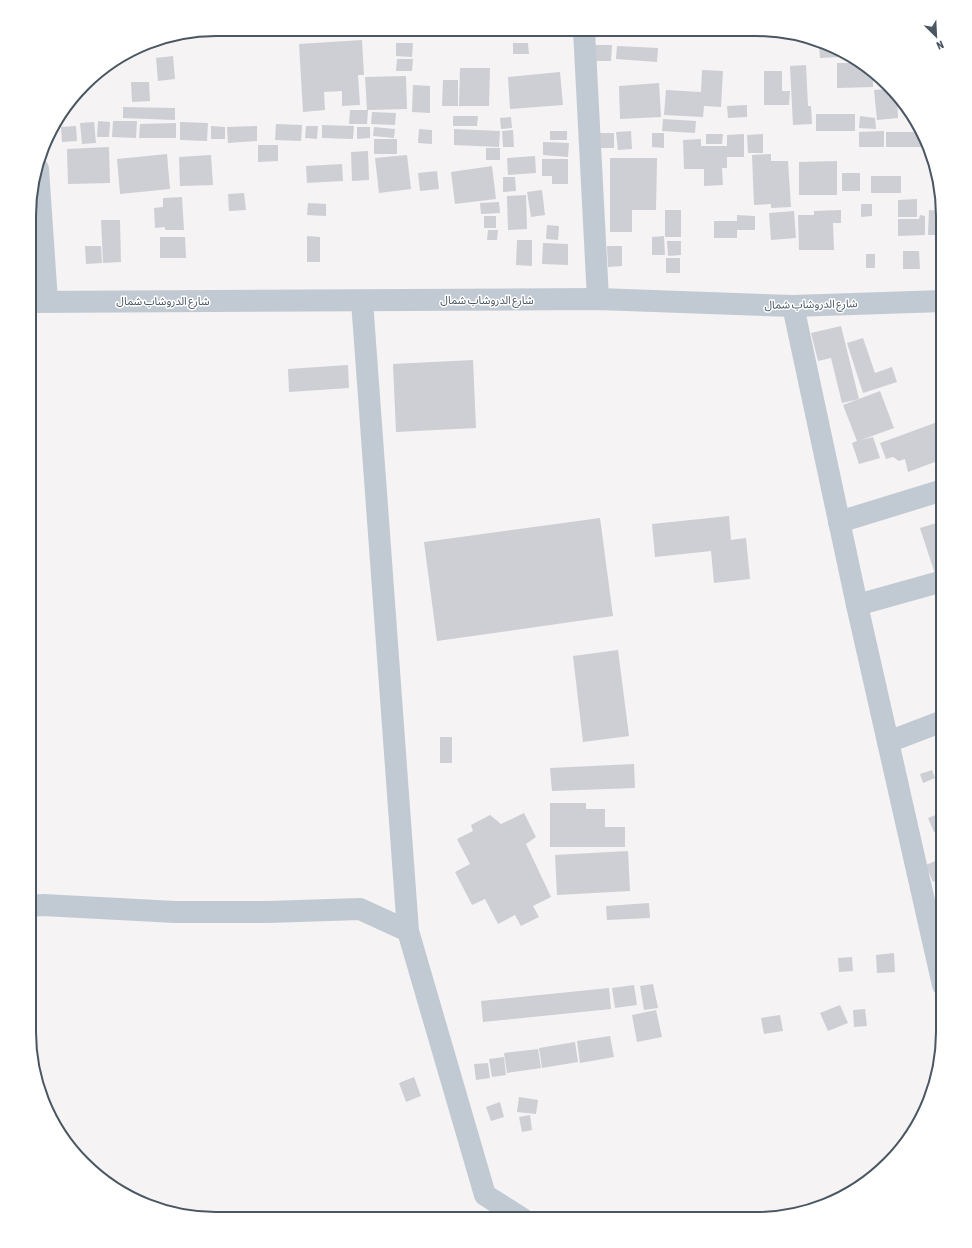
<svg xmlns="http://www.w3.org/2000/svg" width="972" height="1248" viewBox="0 0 972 1248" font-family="'Asap Condensed','Noto Sans Arabic',sans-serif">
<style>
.building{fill:#cdcfd5}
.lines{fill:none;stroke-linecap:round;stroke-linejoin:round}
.minor{stroke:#c1cad2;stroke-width:22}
.labels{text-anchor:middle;stroke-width:3;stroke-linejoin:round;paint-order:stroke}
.street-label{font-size:11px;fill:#4a5661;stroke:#fff}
.rim{fill:none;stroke:#4a5661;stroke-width:2}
</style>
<rect width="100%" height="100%" fill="#f5f3f3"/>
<!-- building -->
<g class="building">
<polygon points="362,40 364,75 358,75 360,105 342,106 342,91 324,92 325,110 303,112 299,44"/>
<polygon points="396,43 413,43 412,57 396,56"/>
<polygon points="513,43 528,43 529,54 513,54"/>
<polygon points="591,45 612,45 611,61 591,61"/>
<polygon points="819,45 839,53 839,57 820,58"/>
<polygon points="617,46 658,48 657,62 616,59"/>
<polygon points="173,56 175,79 158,81 156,58"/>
<polygon points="853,58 860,61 873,75 873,87 837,88 837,63 853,63"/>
<polygon points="397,59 413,59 412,71 396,71"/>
<polygon points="806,65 808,106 811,106 812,124 793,125 790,66"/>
<polygon points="460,68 490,68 489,106 459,106"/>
<polygon points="702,70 723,71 721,107 704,106 703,117 664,115 666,90 701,92"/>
<polygon points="764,71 782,71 782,91 790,91 789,105 764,105"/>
<polygon points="560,72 563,105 510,109 508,77"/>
<polygon points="406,76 407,109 367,110 365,77"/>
<polygon points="443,80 458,80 458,106 442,106"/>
<polygon points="131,82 149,82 150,101 132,102"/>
<polygon points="659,83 661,117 620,119 619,86"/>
<polygon points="413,85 430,86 430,113 412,112"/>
<polygon points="886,89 897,100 898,118 877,120 874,90"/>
<polygon points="747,105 747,117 728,118 727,106"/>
<polygon points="123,107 175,108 175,120 123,118"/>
<polygon points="350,110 368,110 367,124 349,124"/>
<polygon points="372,112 396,113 395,125 371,124"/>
<rect x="816" y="114" width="39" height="17"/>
<polygon points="453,116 478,116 477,126 453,126"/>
<polygon points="860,116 875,118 876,129 859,128"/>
<polygon points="511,117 512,128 501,129 500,118"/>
<polygon points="663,119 696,121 695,133 662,131"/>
<polygon points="98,121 110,122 109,137 97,137"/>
<polygon points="113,121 137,121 136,138 112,137"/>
<polygon points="94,122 96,143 82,144 80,123"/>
<polygon points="180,122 208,123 207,141 180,140"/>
<polygon points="176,123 176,138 139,138 140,124"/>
<polygon points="276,124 302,125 301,141 275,140"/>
<polygon points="322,125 354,126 353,139 322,138"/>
<polygon points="76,126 77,141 62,142 61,127"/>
<polygon points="211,126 225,127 225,139 211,139"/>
<polygon points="257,126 257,141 228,143 227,127"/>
<polygon points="306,126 318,126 317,139 305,138"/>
<polygon points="357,127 370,127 370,138 357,139"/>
<polygon points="374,127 395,129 394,138 373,136"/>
<polygon points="419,129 432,130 432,144 418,143"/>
<polygon points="454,129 500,131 499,147 454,145"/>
<polygon points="513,130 514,147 503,147 502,131"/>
<rect x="550" y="131" width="17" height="9"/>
<polygon points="631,131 632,149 618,150 616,132"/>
<polygon points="884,131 884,147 859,147 859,132"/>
<polygon points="886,132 922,132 923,147 886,147"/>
<rect x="598" y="133" width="16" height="15"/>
<polygon points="652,133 664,133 664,148 652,147"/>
<polygon points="706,134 723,134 722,144 706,144"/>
<polygon points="744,134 744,157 727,157 727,168 722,168 723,185 704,186 704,169 684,169 683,140 701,139 701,146 727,146 727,135"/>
<polygon points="763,134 763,153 748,153 747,135"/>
<rect x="374" y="139" width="23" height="15"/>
<polygon points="543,142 569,143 568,157 543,155"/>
<polygon points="258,145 278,145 278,161 258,162"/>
<polygon points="109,147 110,183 68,184 67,149"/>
<rect x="486" y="148" width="14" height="12"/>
<polygon points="368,151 369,180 352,181 351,152"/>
<polygon points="167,154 170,189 120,194 117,159"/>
<polygon points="771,154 771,161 788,161 791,207 771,208 771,204 754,205 752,155"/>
<polygon points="211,155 213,185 180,186 179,157"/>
<polygon points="407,155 411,189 379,193 375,158"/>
<polygon points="535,156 536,173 508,175 507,158"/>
<polygon points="610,158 657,158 656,210 632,210 632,232 610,232"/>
<polygon points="542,159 568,159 568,184 552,184 552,176 542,176"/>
<polygon points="837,161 837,195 799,195 799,162"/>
<polygon points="342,164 343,181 307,183 306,166"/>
<polygon points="492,166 496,199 455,204 451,172"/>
<polygon points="437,171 439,189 420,191 418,173"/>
<rect x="842" y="173" width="18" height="18"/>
<rect x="871" y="176" width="30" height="17"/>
<polygon points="503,177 515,177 516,191 503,192"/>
<polygon points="542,190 545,215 531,217 527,192"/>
<polygon points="244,193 246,210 229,211 228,194"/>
<polygon points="526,195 527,229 508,230 507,196"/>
<polygon points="182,197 184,230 165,230 165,227 155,228 154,208 163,207 163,198"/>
<polygon points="917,199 917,217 898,217 898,200"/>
<polygon points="499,202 500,213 481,214 480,203"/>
<polygon points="308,203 326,204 326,216 307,215"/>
<polygon points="861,204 872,204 872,216 861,217"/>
<rect x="665" y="210" width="16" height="27"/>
<polygon points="841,210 841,223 833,223 834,250 799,250 798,215 814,215 814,211"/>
<polygon points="929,210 940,211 938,235 928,235"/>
<polygon points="794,211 796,238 771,240 769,213"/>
<polygon points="737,215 755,216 755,230 737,230 737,238 714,238 714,221 737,221"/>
<polygon points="920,215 925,216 925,235 898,236 898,219 919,219"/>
<rect x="484" y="216" width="12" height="12"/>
<polygon points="101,220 120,220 121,262 103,263"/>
<polygon points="547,225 559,226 558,240 546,239"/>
<polygon points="488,230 498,230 497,240 487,240"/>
<polygon points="307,236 320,237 320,262 307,262"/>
<polygon points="664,236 665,255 652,255 652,237"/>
<polygon points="160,237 185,237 186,258 160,258"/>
<polygon points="517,240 532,240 532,266 516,265"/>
<polygon points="667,241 681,241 681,255 668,256"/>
<polygon points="543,243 568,244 568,265 542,264"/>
<polygon points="85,246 101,246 102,263 86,264"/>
<polygon points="607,246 622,246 622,266 608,267"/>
<polygon points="903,251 919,251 920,269 903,269"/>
<rect x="866" y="254" width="9" height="14"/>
<rect x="666" y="258" width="14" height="15"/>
<polygon points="841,326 859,399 842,403 831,358 818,361 811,333"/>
<polygon points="863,338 875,373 892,367 897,382 863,393 847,343"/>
<polygon points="473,360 476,428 396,432 393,364"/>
<polygon points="348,365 349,388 289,392 288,369"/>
<polygon points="880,391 894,428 861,440 873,437 880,458 859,464 852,443 857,441 843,405"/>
<polygon points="943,420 943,459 908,472 905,459 899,461 893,457 886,459 880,443"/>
<polygon points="729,516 731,540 746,538 750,579 714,583 711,551 655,557 652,524"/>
<polygon points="600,518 613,616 437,641 424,542"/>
<polygon points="943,521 943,572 935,574 920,528"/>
<polygon points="618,650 629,736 583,742 573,656"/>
<rect x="440" y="737" width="12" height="26"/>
<polygon points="634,764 635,788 552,791 550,768"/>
<polygon points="932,770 935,778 923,783 920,774"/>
<polygon points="550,803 586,803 586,809 605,809 605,827 625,827 625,847 550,847"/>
<polygon points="943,812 943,828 934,832 928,818"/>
<polygon points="524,813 536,837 526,844 551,897 533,906 539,917 521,926 515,915 498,924 485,899 472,905 455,872 470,864 457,839 473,831 471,825 490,815 501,824"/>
<polygon points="628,851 630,891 557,895 555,855"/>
<polygon points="940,859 943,866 943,878 933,882 926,865"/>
<polygon points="649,903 650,918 607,920 606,906"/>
<polygon points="894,953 895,972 877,973 876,955"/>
<polygon points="852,957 853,971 839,972 838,958"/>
<polygon points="653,984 658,1008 644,1010 640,986"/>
<polygon points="634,985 637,1005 615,1008 612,988"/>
<polygon points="609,988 611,1009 483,1022 481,1001"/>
<polygon points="840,1005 848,1023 828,1031 820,1013"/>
<polygon points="865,1009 867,1026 854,1027 853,1010"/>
<polygon points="656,1010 662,1037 637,1042 632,1015"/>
<polygon points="780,1015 783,1031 764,1034 761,1018"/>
<polygon points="610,1036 614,1057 580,1063 577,1041"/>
<polygon points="575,1042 578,1062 542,1068 539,1048"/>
<polygon points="538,1049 541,1068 507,1073 504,1053"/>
<polygon points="504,1057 506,1075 492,1077 489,1059"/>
<polygon points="488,1063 490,1078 476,1080 474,1064"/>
<polygon points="414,1077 421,1096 406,1102 399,1083"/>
<polygon points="519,1097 538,1100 536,1114 517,1112"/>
<polygon points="500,1102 504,1117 491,1121 486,1107"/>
<polygon points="530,1115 532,1130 522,1132 519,1117"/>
</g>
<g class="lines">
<!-- minor -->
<g class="minor">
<polyline points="584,30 598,299"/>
<polyline points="38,169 47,301"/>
<polyline points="362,301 408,931"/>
<polyline points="30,302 598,299 793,306 943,301"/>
<polyline points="793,306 857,605 943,985"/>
<polyline points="839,522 943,490"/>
<polyline points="857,605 943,581"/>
<polyline points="888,742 943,721"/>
<polyline points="29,906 43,905 175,912 268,912 360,909 408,931 485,1195 523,1219"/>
</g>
</g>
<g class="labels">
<!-- street labels -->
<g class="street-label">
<text x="487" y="304">شارع الدروشاب شمال</text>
<text x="163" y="305">شارع الدروشاب شمال</text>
<text transform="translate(811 304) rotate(-1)" y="4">شارع الدروشاب شمال</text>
</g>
</g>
<!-- crop -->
<path d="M0 0H972V1248H0ZM216 36H756A180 180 0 0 1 936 216V1032A180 180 0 0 1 756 1212H216A180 180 0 0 1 36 1032V216A180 180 0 0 1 216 36Z" fill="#fff" fill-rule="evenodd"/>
<path class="rim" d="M216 36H756A180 180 0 0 1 936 216V1032A180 180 0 0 1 756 1212H216A180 180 0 0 1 36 1032V216A180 180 0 0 1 216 36Z"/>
<!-- north arrow -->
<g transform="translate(936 36) rotate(156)" stroke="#ffffff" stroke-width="3" paint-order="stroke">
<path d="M0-3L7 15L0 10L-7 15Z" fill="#4a5661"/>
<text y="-6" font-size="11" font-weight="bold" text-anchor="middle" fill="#4a5661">N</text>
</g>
</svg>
